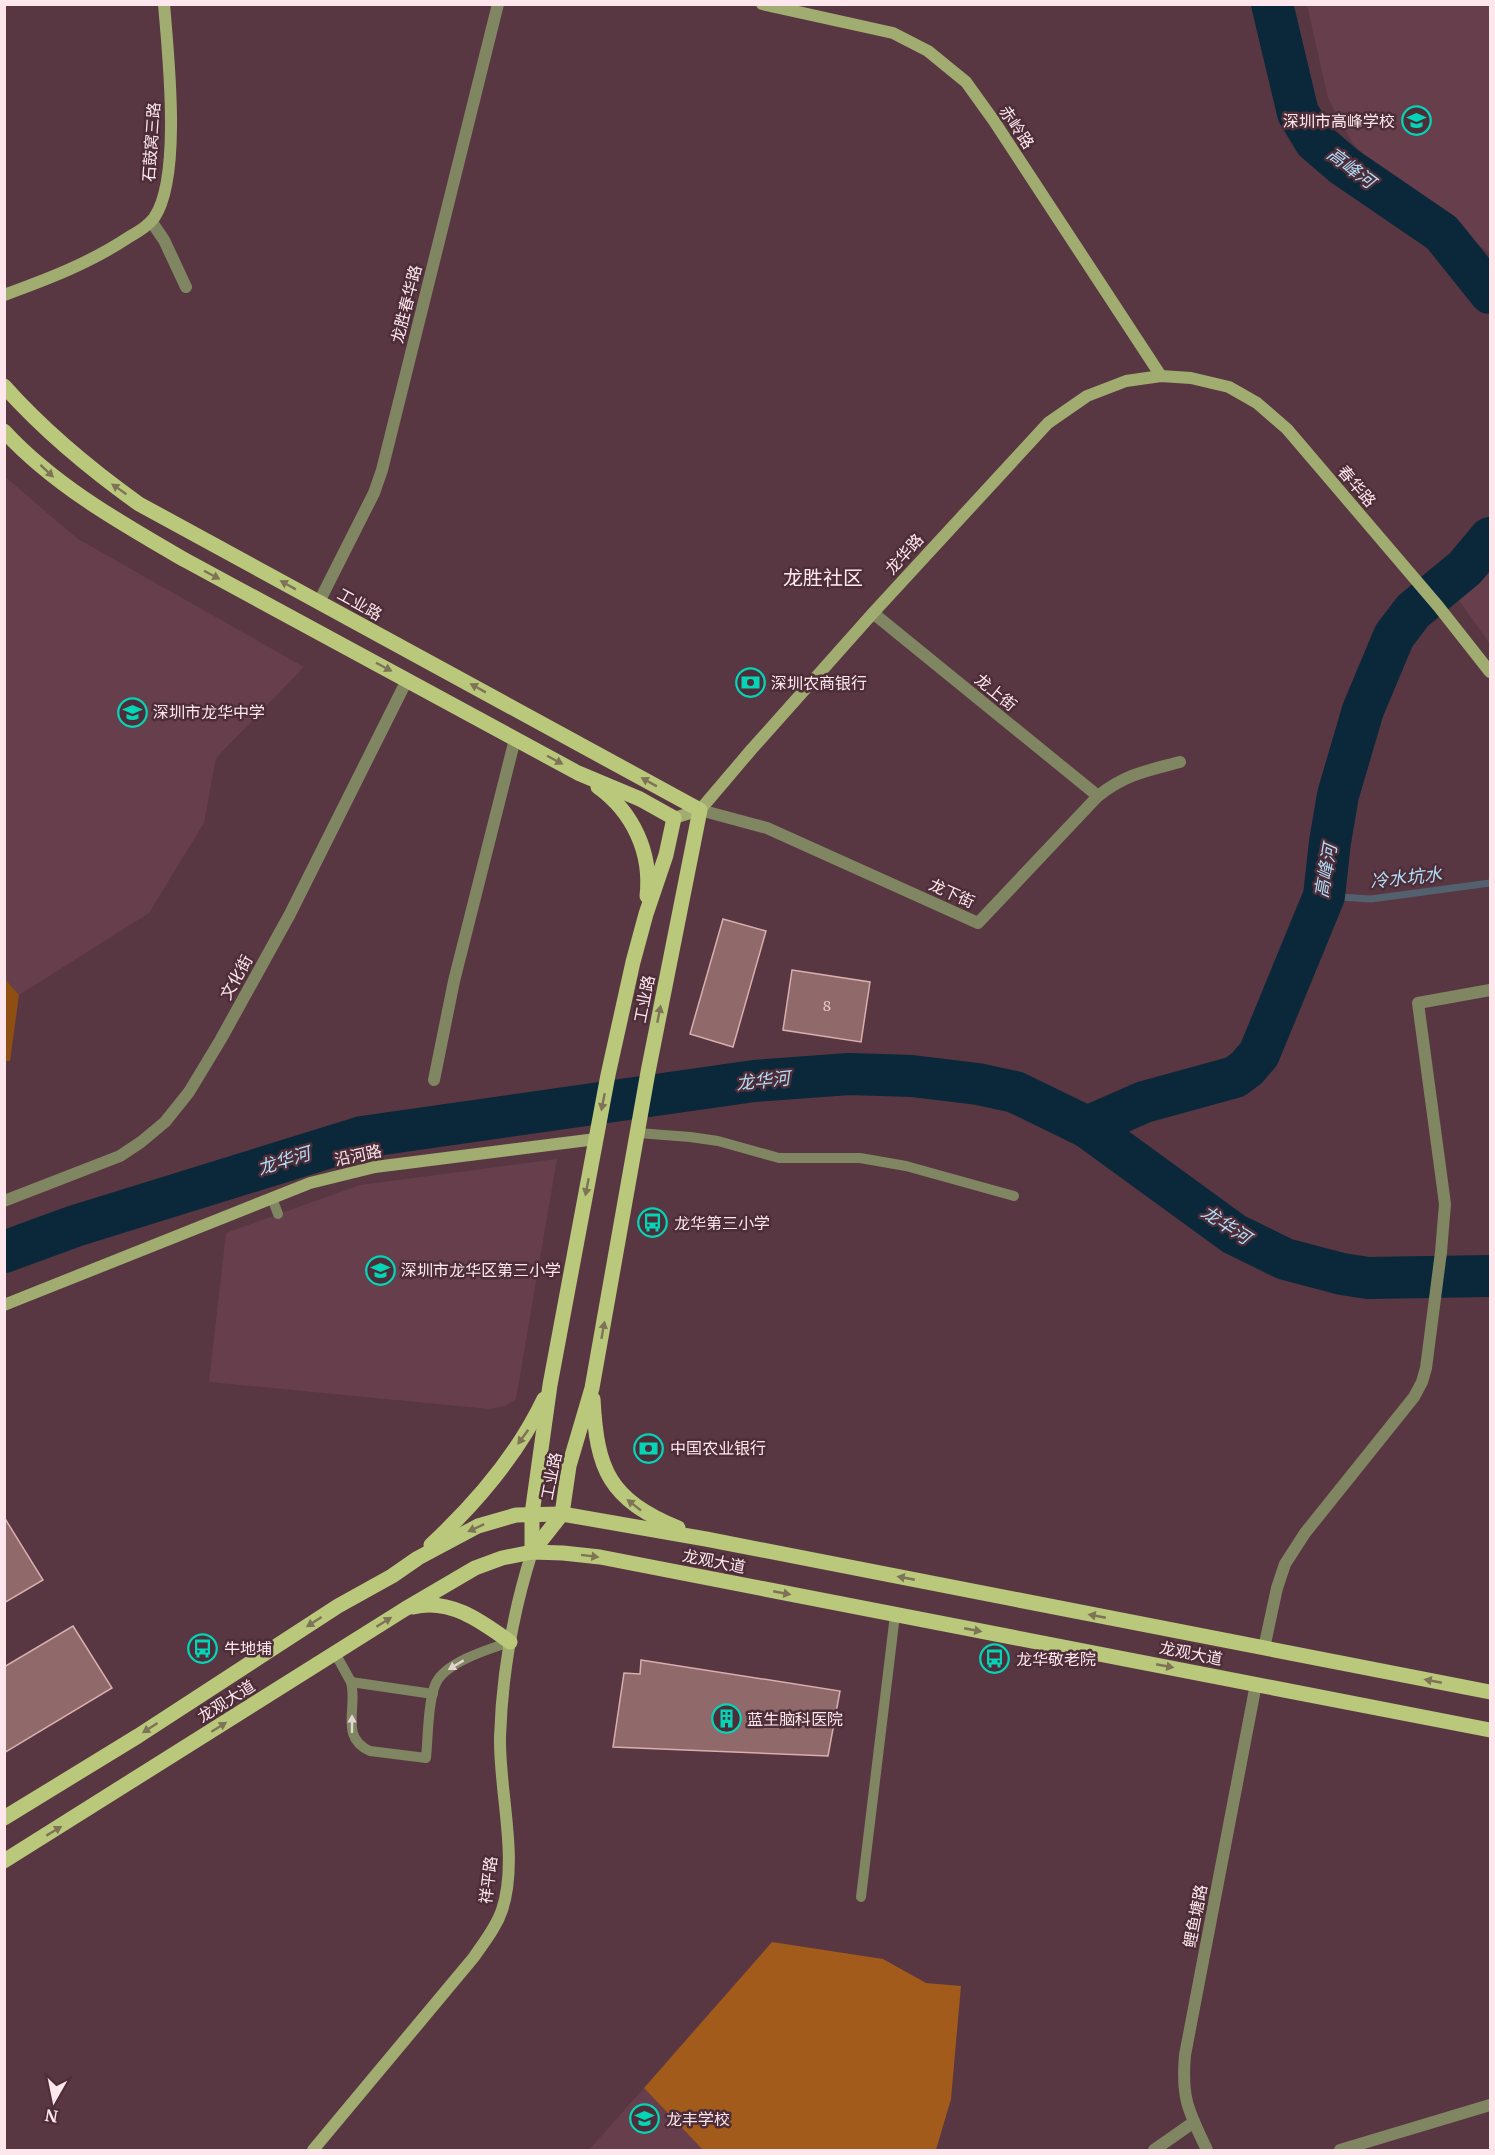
<svg xmlns="http://www.w3.org/2000/svg" width="1495" height="2155" viewBox="0 0 1495 2155" font-family="Merriweather,'Noto Sans SC',serif">
<style>
.built{fill:#673e4c}
.green{fill:#8f4e12}
.forest{fill:#a25b1a}
.lines{fill:none;stroke-linecap:round;stroke-linejoin:round}
.stream{stroke:#53616f;stroke-width:7}
.river{stroke:#0a2839;stroke-width:42}
.building{fill:#90696a;stroke:#d9aeae;stroke-width:1.5}
.lane{stroke:#7f8661;stroke-width:10}
.street{stroke:#7f8661;stroke-width:12}
.secondary{stroke:#a0ac70;stroke-width:12}
.primary{stroke:#bac87b;stroke-width:15}
.oneway{fill:#7e7356}
.oneway2{fill:#e4d4d1}
.labels{text-anchor:middle;stroke-width:5;stroke-linejoin:round;paint-order:stroke}
.number-label{font-size:14px;fill:#e2c8cc}
.poi-label{font-size:16px;fill:#fde7ed;stroke:#4d2d38;text-anchor:start}
.street-label{font-size:16px;fill:#fde7ed;stroke:#4d2d38}
.water-label{font-size:18px;font-style:italic;fill:#b1dcf8;stroke:#4d2d38}
.quarter-label{font-size:20px;fill:#fde7ed;stroke:#4d2d38}
</style>
<rect width="100%" height="100%" fill="#583742"/>
<!-- built -->
<g class="built">
<polygon points="1307,5 1490,5 1490,255 1486,250 1409,195 1380,170 1353,144 1328,98"/>
<polygon points="4,476 78,539 304,667 216,758 204,823 149,913 19,995 4,978"/>
<polygon points="1490,573 1490,644 1458,599"/>
<polygon points="557,1159 516,1399 505,1406 489,1409 209,1382 226,1233 360,1185"/>
<polygon points="644,2088 703,2150 589,2150"/>
</g>
<!-- green -->
<polygon class="green" points="4,978 19,995 10,1061 5,1061"/>
<!-- forest -->
<polygon class="forest" points="772,1942 883,1959 926,1983 961,1986 951,2099 936,2150 703,2150 644,2088"/>
<g class="lines">
<!-- stream -->
<polyline class="stream" points="1324,896 1371,899 1490,883"/>
<!-- river -->
<g class="river">
<polyline points="1272,4 1298,113 1315,141 1344,166 1442,233 1490,293"/>
<polyline points="1087,1127 1144,1102 1235,1077 1247,1068 1259,1054 1324,896 1330,842 1338,795 1363,710 1394,636 1413,611 1465,568 1490,538"/>
<polyline points="4,1252 75,1226 362,1137 754,1081 849,1074 912,1076 978,1084 1015,1092 1087,1127 1234,1234 1285,1259 1342,1274 1368,1278 1490,1276"/>
</g>
</g>
<!-- building -->
<g class="building">
<polygon points="723,919 766,931 733,1047 690,1034"/>
<polygon points="792,970 870,982 861,1042 783,1030"/>
<polygon points="4,1517 43,1580 4,1603"/>
<polygon points="73,1626 112,1688 4,1753 4,1667"/>
<polygon points="641,1660 840,1691 828,1756 613,1747 624,1673 640,1674"/>
</g>
<g class="lines">
<!-- lane -->
<g class="lane">
<polyline points="638,1133 690,1137 718,1141 779,1158 860,1158 906,1166 1014,1196"/>
<polyline points="272,1198 278,1214"/>
<polyline points="335,1653 351,1682"/>
<path d="M433,1694L351,1682C358,1708 339,1737 370,1751L426,1758C428,1738 428,1700 436,1683C446,1662 489,1649 510,1642"/>
<polyline points="861,1897 895,1615"/>
</g>
<!-- street -->
<g class="street">
<polyline points="151,221 164,240 186,287"/>
<polyline points="319,602 374,493 382,470 498,4"/>
<polyline points="873,613 1098,796"/>
<path d="M700,810L767,828L978,923L1098,796C1126,774 1146,771 1180,762"/>
<polyline points="434,1080 454,981 515,739"/>
<polyline points="4,1201 120,1156 141,1142 165,1122 189,1092 221,1039 290,914 407,680"/>
<polyline points="1264,1648 1277,1588 1285,1564 1305,1533 1414,1397 1422,1382 1426,1368 1441,1252 1445,1204 1418,1003 1490,990"/>
<polyline points="1154,2150 1194,2122"/>
<path d="M1207,2150C1189,2112 1181,2099 1185,2055L1256,1684"/>
<polyline points="1340,2150 1490,2105"/>
</g>
<!-- secondary -->
<g class="secondary">
<polyline points="762,4 893,33 928,51 966,82 994,121 1161,376"/>
<path d="M4,295C48,279 90,263 129,237C138,232 148,226 154,218C182,178 168,54 164,4"/>
<polyline points="674,818 700,810 751,750 873,613 1048,423 1087,396 1126,381 1161,376 1191,378 1229,387 1257,403 1287,429 1438,606 1490,672"/>
<polyline points="4,1305 310,1183 375,1167 596,1139"/>
<path d="M313,2150L474,1957C484,1942 496,1928 502,1910C519,1859 499,1792 500,1737C502,1675 513,1612 532,1552"/>
</g>
<!-- primary -->
<g class="primary">
<path d="M4,386C45,432 90,469 139,504L700,810L648,1072L592,1388L569,1466L562,1514L532,1552"/>
<path d="M4,431C55,486 121,523 185,560L578,773L640,799L674,818L666,855L646,914L633,962L608,1075L550,1385L532,1514V1552"/>
<path d="M598,787C633,812 652,853 647,896"/>
<path d="M593,1399C597,1471 609,1499 678,1528"/>
<path d="M431,1545C475,1504 518,1454 544,1399"/>
<path d="M413,1607C450,1598 481,1621 510,1642"/>
<polyline points="4,1818 138,1736 338,1606 392,1576 418,1558 478,1526 516,1515 562,1514 706,1539 1490,1692"/>
<polyline points="4,1861 405,1609 475,1568 502,1558 532,1552 563,1553 600,1557 1490,1730"/>
</g>
</g>
<!-- one-way arrows -->
<defs><path id="oneway-solid" d="M-6-.8H1V-3.2L6.5 0L1 3.2V.8H-6Z" transform="scale(1.5)"/></defs>
<g class="oneway">
<use href="#oneway-solid" transform="translate(47 471) rotate(43)"/>
<use href="#oneway-solid" transform="translate(119 489) rotate(-145)"/>
<use href="#oneway-solid" transform="translate(212 575) rotate(28)"/>
<use href="#oneway-solid" transform="translate(288 585) rotate(-151)"/>
<use href="#oneway-solid" transform="translate(384 667) rotate(28)"/>
<use href="#oneway-solid" transform="translate(478 688) rotate(-151)"/>
<use href="#oneway-solid" transform="translate(555 760) rotate(28)"/>
<use href="#oneway-solid" transform="translate(649 782) rotate(-151)"/>
<use href="#oneway-solid" transform="translate(659 1014) rotate(-79)"/>
<use href="#oneway-solid" transform="translate(603 1102) rotate(101)"/>
<use href="#oneway-solid" transform="translate(587 1187) rotate(101)"/>
<use href="#oneway-solid" transform="translate(603 1330) rotate(-80)"/>
<use href="#oneway-solid" transform="translate(523 1437) rotate(126)"/>
<use href="#oneway-solid" transform="translate(634 1505) rotate(-142)"/>
<use href="#oneway-solid" transform="translate(476 1528) rotate(155)"/>
<use href="#oneway-solid" transform="translate(590 1556) rotate(7)"/>
<use href="#oneway-solid" transform="translate(906 1578) rotate(-169)"/>
<use href="#oneway-solid" transform="translate(782 1593) rotate(11)"/>
<use href="#oneway-solid" transform="translate(1097 1616) rotate(-169)"/>
<use href="#oneway-solid" transform="translate(314 1622) rotate(147)"/>
<use href="#oneway-solid" transform="translate(384 1622) rotate(-32)"/>
<use href="#oneway-solid" transform="translate(973 1630) rotate(11)"/>
<use href="#oneway-solid" transform="translate(1165 1666) rotate(11)"/>
<use href="#oneway-solid" transform="translate(1433 1681) rotate(-169)"/>
<use href="#oneway-solid" transform="translate(219 1727) rotate(-32)"/>
<use href="#oneway-solid" transform="translate(150 1728) rotate(147)"/>
<use href="#oneway-solid" transform="translate(54 1831) rotate(-31)"/>
</g>
<g class="oneway2">
<use href="#oneway-solid" transform="translate(456 1665) rotate(149)"/>
<use href="#oneway-solid" transform="translate(352 1724) rotate(-90)"/>
</g>
<!-- icons -->
<defs>
<symbol id="school-ring" viewBox="-11 -11 22 22"><circle r="9.5" fill="#4d2d38" stroke="#04d5b6" stroke-width="1.5"/><path d="M0-5L7-2L0 1L-7-2ZM-4 1L0 2.5L4 1V4Q0 6-4 4Z" fill="#04d5b6"/></symbol>
<symbol id="bank-ring" viewBox="-11 -11 22 22"><circle r="9.5" fill="#4d2d38" stroke="#04d5b6" stroke-width="1.5"/><path d="M-6-4H6V4H-6ZM0-2.3a2.3 2.3 0 1 0 0 4.6a2.3 2.3 0 1 0 0-4.6Z" fill="#04d5b6"/></symbol>
<symbol id="bus-ring" viewBox="-11 -11 22 22"><circle r="9.5" fill="#4d2d38" stroke="#04d5b6" stroke-width="1.5"/><path d="M-5-6H5V4H4V6H2V4H-2V6H-4V4H-5ZM-3.5-4V0h7V-4ZM-3.5 1.2v1.5H-2V1.2ZM2 1.2v1.5H3.5V1.2Z" fill="#04d5b6"/></symbol>
<symbol id="building-ring" viewBox="-11 -11 22 22"><circle r="9.5" fill="#4d2d38" stroke="#04d5b6" stroke-width="1.5"/><path d="M-4-6H4V6H1V3H-1V6H-4ZM-2.5-4.3h1.7v1.8h-1.7ZM.8-4.3h1.7v1.8H.8ZM-2.5-1h1.7V.8h-1.7ZM.8-1h1.7V.8H.8Z" fill="#04d5b6"/></symbol>
</defs>
<g fill-rule="evenodd">
<use href="#school-ring" x="1400" y="104" width="33" height="33"/>
<use href="#bank-ring" x="734" y="666" width="33" height="33"/>
<use href="#school-ring" x="116" y="696" width="33" height="33"/>
<use href="#bus-ring" x="636" y="1206" width="33" height="33"/>
<use href="#school-ring" x="364" y="1254" width="33" height="33"/>
<use href="#bank-ring" x="632" y="1432" width="33" height="33"/>
<use href="#bus-ring" x="186" y="1632" width="33" height="33"/>
<use href="#bus-ring" x="978" y="1642" width="33" height="33"/>
<use href="#building-ring" x="710" y="1702" width="33" height="33"/>
<use href="#school-ring" x="628" y="2102" width="33" height="33"/>
</g>
<g class="labels">
<!-- number labels -->
<g class="number-label">
<text x="827" y="1011">8</text>
</g>
<!-- poi labels -->
<g class="poi-label">
<text x="1395" y="127" text-anchor="end">深圳市高峰学校</text>
<text x="771" y="689">深圳农商银行</text>
<text x="153" y="718">深圳市龙华中学</text>
<text x="674" y="1229">龙华第三小学</text>
<text x="401" y="1276">深圳市龙华区第三小学</text>
<text x="670" y="1454">中国农业银行</text>
<text x="224" y="1654">牛地埔</text>
<text x="1016" y="1665">龙华敬老院</text>
<text x="747" y="1725">蓝生脑科医院</text>
<text x="666" y="2125">龙丰学校</text>
</g>
<!-- street labels -->
<g class="street-label">
<text transform="translate(1017 127) rotate(56)" y="6">赤岭路</text>
<text transform="translate(151 142) rotate(-86)" y="6">石鼓窝三路</text>
<text transform="translate(406 304) rotate(-76)" y="6">龙胜春华路</text>
<text transform="translate(1357 486) rotate(49)" y="6">春华路</text>
<text transform="translate(904 554) rotate(-48)" y="6">龙华路</text>
<text transform="translate(360 604) rotate(29)" y="6">工业路</text>
<text transform="translate(996 692) rotate(39)" y="6">龙上街</text>
<text transform="translate(952 893) rotate(24)" y="6">龙下街</text>
<text transform="translate(236 977) rotate(-61)" y="6">文化街</text>
<text transform="translate(644 999) rotate(-79)" y="6">工业路</text>
<text transform="translate(358 1155) rotate(-12)" y="6">沿河路</text>
<text transform="translate(551 1476) rotate(-79)" y="6">工业路</text>
<text transform="translate(714 1561) rotate(11)" y="6">龙观大道</text>
<text transform="translate(1191 1653) rotate(11)" y="6">龙观大道</text>
<text transform="translate(226 1701) rotate(-32)" y="6">龙观大道</text>
<text transform="translate(488 1880) rotate(-83)" y="6">祥平路</text>
<text transform="translate(1195 1916) rotate(-79)" y="6">鲤鱼塘路</text>
</g>
<!-- water labels -->
<g class="water-label">
<text transform="translate(1351 168) rotate(37)" y="6">高峰河</text>
<text transform="translate(1326 871) rotate(-80)" y="6">高峰河</text>
<text transform="translate(1406 878) rotate(-6)" y="6">冷水坑水</text>
<text transform="translate(763 1081) rotate(-6)" y="6">龙华河</text>
<text transform="translate(284 1161) rotate(-17)" y="6">龙华河</text>
<text transform="translate(1226 1225) rotate(33)" y="6">龙华河</text>
</g>
<!-- quarter labels -->
<g class="quarter-label">
<text x="823" y="585">龙胜社区</text>
</g>
</g>
<!-- border -->
<rect width="1495" height="2155" fill="none" stroke="#fde7ed" stroke-width="12"/>
<!-- north arrow -->
<g transform="translate(54 2101) rotate(189)" stroke="#4d2d38" stroke-width="4.5" paint-order="stroke">
<path d="M0-4.5L10 22L0 15L-10 22Z" fill="#fde7ed"/>
<text y="-9" font-size="16" font-weight="bold" text-anchor="middle" fill="#fde7ed">N</text>
</g>
</svg>
